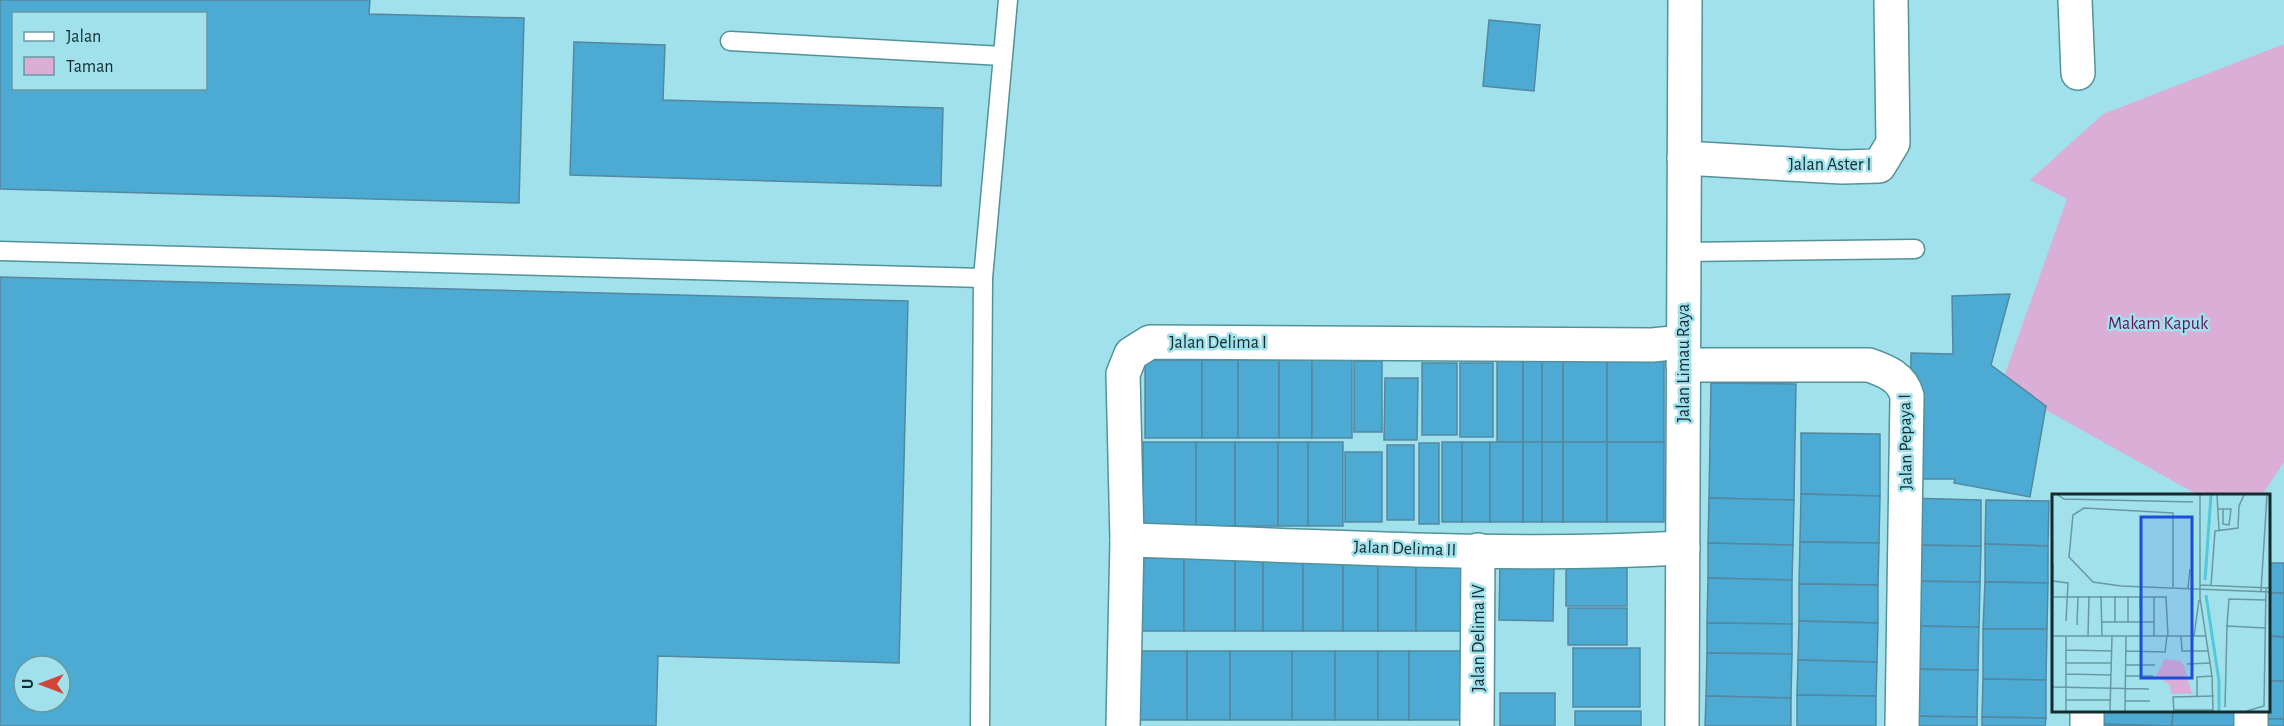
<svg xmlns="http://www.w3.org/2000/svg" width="2284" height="726" viewBox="0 0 2284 726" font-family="'Alegreya Sans',sans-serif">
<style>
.green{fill:#dbaed7}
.building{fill:#4caad3;stroke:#5488a0;stroke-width:1.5;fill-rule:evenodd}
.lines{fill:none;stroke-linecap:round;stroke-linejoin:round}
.service-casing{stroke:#53929c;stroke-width:21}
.minor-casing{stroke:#53929c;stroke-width:36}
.tertiary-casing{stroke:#53929c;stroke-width:36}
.service{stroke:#fff;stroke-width:18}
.minor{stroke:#fff;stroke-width:33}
.tertiary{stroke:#fff;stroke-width:33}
.labels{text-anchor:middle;stroke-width:5;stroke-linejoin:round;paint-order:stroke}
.street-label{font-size:18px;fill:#122c30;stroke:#a1e1ec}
.park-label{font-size:18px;fill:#5f155d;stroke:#a1e1ec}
.inset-river{fill:none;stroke:#54c8da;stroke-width:3}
.inset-road{fill:none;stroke:#6899a1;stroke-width:1.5}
.view{fill:#1d4ed8;fill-opacity:0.15;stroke:#1d4ed8;stroke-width:3}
.inset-edge{fill:none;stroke:#122c30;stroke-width:3}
</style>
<rect width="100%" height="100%" fill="#a1e1ec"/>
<!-- green -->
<polygon class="green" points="2284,44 2284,462 2262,495 2198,495 2001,385 2067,199 2030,180 2103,114"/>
<!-- building -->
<g class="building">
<path d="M0,0H370L369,14L524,18L519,203L0,189ZM14,14H206V88H14Z"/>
<polygon points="1489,20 1540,25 1534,91 1483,86"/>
<polygon points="574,42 665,45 663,100 943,108 941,186 570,175"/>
<path d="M0,277L908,301L899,663L658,656L656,726H0ZM24,666H60V702H24Z"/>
<polygon points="2010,294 1991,365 2046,406 2030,497 1954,483 1955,479 1910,479 1911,353 1953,354 1952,296"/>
<rect x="1145" y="360" width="57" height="78"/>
<rect x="1202" y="360" width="36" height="78"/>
<rect x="1238" y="360" width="41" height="78"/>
<rect x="1279" y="360" width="33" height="78"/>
<rect x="1312" y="360" width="40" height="78"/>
<rect x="1497" y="360" width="26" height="82"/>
<rect x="1523" y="360" width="19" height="82"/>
<rect x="1542" y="360" width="21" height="82"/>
<rect x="1563" y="360" width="44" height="82"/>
<rect x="1607" y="360" width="57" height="82"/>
<rect x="1354" y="361" width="28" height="71"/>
<rect x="1422" y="363" width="35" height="72"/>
<rect x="1460" y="363" width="33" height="74"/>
<polygon points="1385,378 1418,378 1417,440 1384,440"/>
<polygon points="1711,383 1796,384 1794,500 1709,498"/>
<polygon points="1801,433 1880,434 1880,496 1801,494"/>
<rect x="1143" y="442" width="53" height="84"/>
<rect x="1196" y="442" width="39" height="84"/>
<rect x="1235" y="442" width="43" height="84"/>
<rect x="1278" y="442" width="30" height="84"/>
<rect x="1308" y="442" width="35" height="84"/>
<rect x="1442" y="442" width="20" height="80"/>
<rect x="1462" y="442" width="28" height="80"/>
<rect x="1490" y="442" width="33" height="80"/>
<rect x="1523" y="442" width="19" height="80"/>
<rect x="1542" y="442" width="21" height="80"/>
<rect x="1563" y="442" width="44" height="80"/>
<rect x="1607" y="442" width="57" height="80"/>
<rect x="1419" y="443" width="20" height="81"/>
<rect x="1387" y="445" width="27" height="75"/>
<rect x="1345" y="452" width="37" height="70"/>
<polygon points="1801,494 1880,496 1879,543 1800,542"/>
<polygon points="1709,498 1794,500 1793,545 1708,543"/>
<polygon points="1906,498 1981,500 1981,546 1906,545"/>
<polygon points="1986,500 2049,501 2048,546 1985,544"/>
<polygon points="1800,542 1879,543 1878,585 1799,584"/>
<polygon points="1708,543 1793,545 1792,580 1708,578"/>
<polygon points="1985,544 2048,546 2048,583 1985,582"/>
<polygon points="1906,545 1981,546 1980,582 1905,581"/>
<rect x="1566" y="556" width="61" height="50"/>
<rect x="1135" y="558" width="49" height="73"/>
<rect x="1184" y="558" width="51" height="73"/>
<rect x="1235" y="558" width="28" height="73"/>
<rect x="1263" y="558" width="40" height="73"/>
<rect x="1303" y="558" width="40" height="73"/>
<rect x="1343" y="558" width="35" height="73"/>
<rect x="1378" y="558" width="38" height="73"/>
<rect x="1416" y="558" width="52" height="73"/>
<rect x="2268" y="563" width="16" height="30"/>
<polygon points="1500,565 1554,566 1553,621 1499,620"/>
<polygon points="1708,578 1792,580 1792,624 1707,623"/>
<polygon points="1905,581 1980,582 1979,627 1904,626"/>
<polygon points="1985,582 2048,583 2047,629 1983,629"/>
<polygon points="1799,584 1878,585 1878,623 1799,621"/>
<polygon points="2268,593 2284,593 2284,637 2268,636"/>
<rect x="1568" y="608" width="59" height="37"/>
<polygon points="1799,621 1878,623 1877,662 1798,660"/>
<polygon points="1707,623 1792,624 1792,654 1707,653"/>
<polygon points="1904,626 1979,627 1978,670 1904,669"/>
<polygon points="1983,629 2047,629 2046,680 1983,679"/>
<polygon points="2268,636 2284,637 2284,681 2268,681"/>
<rect x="1573" y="648" width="67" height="59"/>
<rect x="1140" y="651" width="47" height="69"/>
<rect x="1187" y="651" width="43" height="69"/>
<rect x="1230" y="651" width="62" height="69"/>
<rect x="1292" y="651" width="43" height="69"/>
<rect x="1335" y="651" width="43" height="69"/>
<rect x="1378" y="651" width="31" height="69"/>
<rect x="1409" y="651" width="57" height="69"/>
<polygon points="1707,653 1792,654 1791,698 1706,696"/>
<polygon points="1798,660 1877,662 1876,696 1797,695"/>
<polygon points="1904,669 1978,670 1977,717 1903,716"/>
<polygon points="1983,679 2046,680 2046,718 1982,717"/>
<polygon points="2268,681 2284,681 2284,719 2265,719"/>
<rect x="1500" y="693" width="55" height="33"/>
<polygon points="1797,695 1876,696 1876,726 1797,726"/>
<polygon points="1706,696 1791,698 1791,726 1705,726"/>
<polygon points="2095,710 2173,710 2172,726 2095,724"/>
<polygon points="2173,710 2242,710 2241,726 2172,726"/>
<rect x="1575" y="711" width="66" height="15"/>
<polygon points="1903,716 1977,717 1977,726 1903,726"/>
<polygon points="1982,717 2046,718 2045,726 1982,726"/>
<rect x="2265" y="719" width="19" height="7"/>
<polygon points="2095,724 2172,726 2095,726"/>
</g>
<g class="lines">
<defs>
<g id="service">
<polyline points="730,41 1002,56"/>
<polyline points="0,251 983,278"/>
<polyline points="1683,252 1915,249"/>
<polyline points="980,726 983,278 1008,0"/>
</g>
<g id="minor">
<polyline points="2075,0 2078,73"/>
<polyline points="1684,158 1842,167 1879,166 1893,143 1891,0"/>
<path d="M1683,365H1869C1886,371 1902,377 1907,396L1902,726"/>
<path d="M1127,540C1312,545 1498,558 1683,548"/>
<polyline points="1123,726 1127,540 1123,374 1131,354 1150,342 1652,345 1683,342"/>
<polyline points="1477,726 1478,550"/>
<polyline points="2087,726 2087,710"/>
<polyline points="2251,726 2251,710"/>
</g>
<polyline id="tertiary" points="1682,726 1685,0"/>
</defs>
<!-- service casing -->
<use href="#service" class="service-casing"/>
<!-- minor casing -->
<use href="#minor" class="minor-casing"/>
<!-- tertiary casing -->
<use href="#tertiary" class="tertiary-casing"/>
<!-- service -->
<use href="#service" class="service"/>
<!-- minor -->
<use href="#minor" class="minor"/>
<!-- tertiary -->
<use href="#tertiary" class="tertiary"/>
</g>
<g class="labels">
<!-- street labels -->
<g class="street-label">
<text x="1830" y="170">Jalan Aster I</text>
<text x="1218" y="348">Jalan Delima I</text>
<text transform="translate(1683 363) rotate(-90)" y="6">Jalan Limau Raya</text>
<text transform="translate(1905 442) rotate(-91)" y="6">Jalan Pepaya I</text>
<text transform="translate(1405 548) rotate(2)" y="6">Jalan Delima II</text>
<text transform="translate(1478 638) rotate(-90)" y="6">Jalan Delima IV</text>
</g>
<!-- park labels -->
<g class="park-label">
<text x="2158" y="329">Makam Kapuk</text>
</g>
</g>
<!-- overview -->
<g transform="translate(2052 494)">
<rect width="218" height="218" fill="#a1e1ec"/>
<path d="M113,165L128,167L132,172L140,200H119L118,191L104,182Z" fill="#dbaed7"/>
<path class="inset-river" d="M153,86L159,1M154,101L167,187V217"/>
<path class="inset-road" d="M6,1L12,5L141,8M148,1V104L160,182L161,217M165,1L167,36M166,15H179L177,31L171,30V15M1,87L16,89L14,127M148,91L218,94M159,91L163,37L186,34L187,12L192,1M121,93V19L32,14L21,21L17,63L41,88L69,92L218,98M136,94L138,75M209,97L215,1M49,102L50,142M63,102V128M76,102V128M1,103H114L116,142M88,103L89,128M49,128H102M25,131L26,102M175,132L177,105L214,106M0,142H154M36,142L37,102M102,142V103M129,142L130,157H157M142,142L147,106M14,156L60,157M74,157L113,158L115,142M14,169H59M135,170L159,169M74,171H103M14,180L59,181M74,182H101M0,189L1,70M0,193L97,195M145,202V183L160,182M14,206H59M73,207H98M173,213L175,132L214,134M122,216H161M14,217V142M58,217L60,142M73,217L74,142M122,217L121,203L162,202M195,217L212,212L214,93"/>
<path class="view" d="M89,23H140V184H89Z"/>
<rect width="218" height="218" class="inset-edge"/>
</g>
<!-- legend -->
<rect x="12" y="12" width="195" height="78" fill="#a1e1ec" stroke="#6899a1" stroke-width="1.5"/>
<rect x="24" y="32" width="30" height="9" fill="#ffffff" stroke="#6899a1" stroke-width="1.5"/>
<text x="66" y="42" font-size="18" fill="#122c30">Jalan</text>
<rect x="24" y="57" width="30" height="18" fill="#dbaed7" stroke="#6899a1" stroke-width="1.5"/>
<text x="66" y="72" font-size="18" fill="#122c30">Taman</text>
<!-- north arrow -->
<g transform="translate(42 684) rotate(270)"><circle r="28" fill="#a1e1ec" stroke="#6899a1" stroke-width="1.5"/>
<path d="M0-4.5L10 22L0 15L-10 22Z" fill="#d24537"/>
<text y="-9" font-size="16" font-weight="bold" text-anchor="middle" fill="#122c30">U</text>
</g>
</svg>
